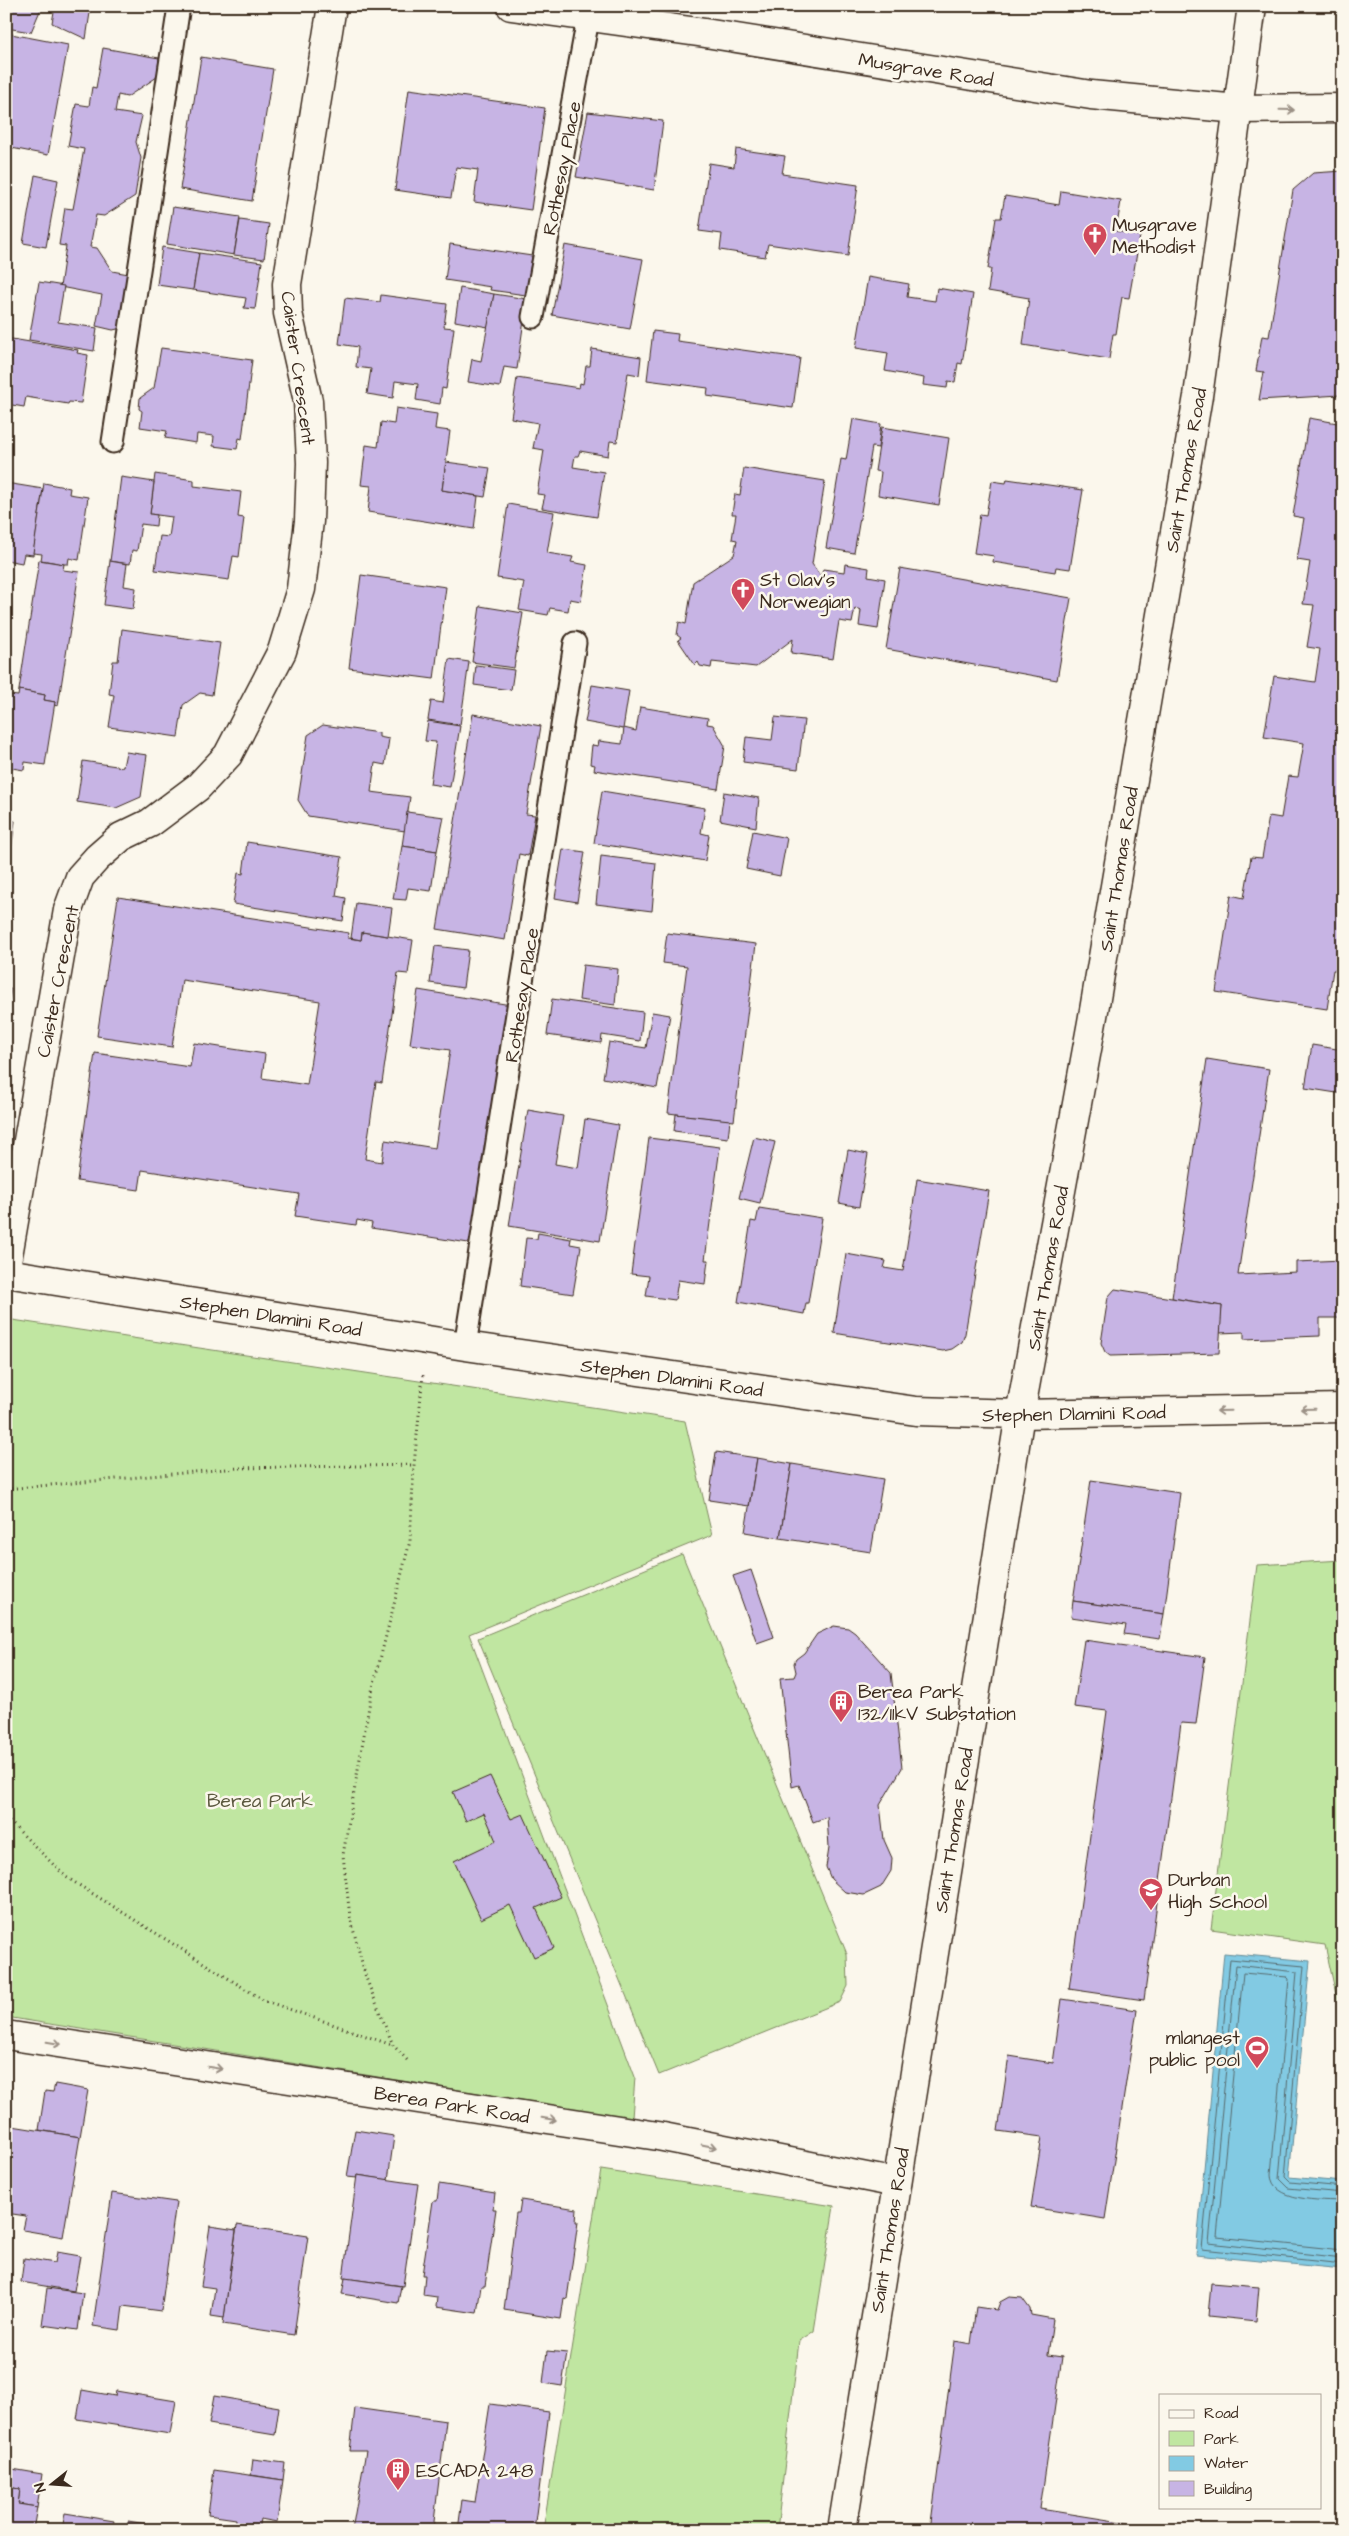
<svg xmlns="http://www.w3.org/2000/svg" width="1349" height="2536" viewBox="0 0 1349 2536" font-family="'Architects Daughter',sans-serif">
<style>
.green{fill:#c0e6a1;stroke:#7e8860}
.water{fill:#82cae3;stroke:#668a94}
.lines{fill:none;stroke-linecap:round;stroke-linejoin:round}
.shore{stroke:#576a6d;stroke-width:1}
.building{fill:#c7b4e4;stroke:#3b2a1e}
.lane-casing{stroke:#3b2a1e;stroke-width:25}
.street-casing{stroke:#3b2a1e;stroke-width:31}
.secondary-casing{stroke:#3b2a1e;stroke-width:31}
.path{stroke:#3b2a1e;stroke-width:3;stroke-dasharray:1 4;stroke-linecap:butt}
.lane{stroke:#fbf7ec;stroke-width:21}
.street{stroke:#fbf7ec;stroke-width:28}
.secondary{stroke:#fbf7ec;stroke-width:28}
.oneway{stroke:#9b9085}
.labels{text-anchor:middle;stroke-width:5;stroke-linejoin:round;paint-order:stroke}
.street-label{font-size:19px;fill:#3b2a1e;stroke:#fbf7ec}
.poi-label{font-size:19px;fill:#3b2a1e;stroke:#fbf7ec;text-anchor:start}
.park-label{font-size:19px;fill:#5c593f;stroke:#fbf7ec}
</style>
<rect width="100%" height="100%" fill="#fbf7ec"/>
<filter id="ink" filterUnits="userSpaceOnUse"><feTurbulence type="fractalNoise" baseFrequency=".02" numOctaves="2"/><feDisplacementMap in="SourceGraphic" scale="10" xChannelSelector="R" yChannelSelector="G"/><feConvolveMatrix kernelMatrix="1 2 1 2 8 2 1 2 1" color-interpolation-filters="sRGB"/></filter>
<g filter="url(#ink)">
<!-- green -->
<g class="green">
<polygon points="6,1319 685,1421 712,1535 469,1634 635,2077 632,2118 6,2017"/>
<polygon points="682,1554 847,1954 848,1986 840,2002 659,2075 478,1638"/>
<polygon points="1343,1560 1343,2026 1325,1945 1211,1929 1257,1565"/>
<polygon points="601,2170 834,2206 814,2331 799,2341 777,2530 543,2530"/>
</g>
<!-- water -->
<polygon class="water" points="1224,1953 1310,1961 1289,2177 1343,2182 1343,2269 1196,2255"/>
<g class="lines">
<!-- shore -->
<g class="shore">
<polyline points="1343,2187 1290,2182 1285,2177 1304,1966 1230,1959 1202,2249 1343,2264"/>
<polyline points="1343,2193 1288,2188 1279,2179 1297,1972 1236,1965 1209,2243 1343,2258"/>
<path d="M1343,2201C1321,2200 1271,2202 1271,2174L1289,1979L1287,1977L1243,1973L1217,2237L1343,2250"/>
</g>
</g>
<!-- building -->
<g class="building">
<polygon points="6,6 42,6 31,32 6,28"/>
<polygon points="55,6 91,6 86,39 52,23"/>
<polygon points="6,33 68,45 48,155 6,147"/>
<polygon points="103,48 159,58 157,77 127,97 118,95 115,112 142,116 136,142 141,158 135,196 104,216 96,215 90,247 97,248 112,271 134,275 122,328 113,330 96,326 102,295 60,287 66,246 59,245 65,208 73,209 84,149 68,146 76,104 89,106 92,87 96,88"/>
<polygon points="201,57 273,69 252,201 180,189"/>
<polygon points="409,89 545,108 531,210 474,202 478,170 456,167 451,198 395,190"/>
<polygon points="588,112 663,121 654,190 576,177"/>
<polygon points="736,149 785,156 782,174 858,185 848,256 768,244 765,257 720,250 722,234 699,231 709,163 734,167"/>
<polygon points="1343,171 1343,380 1340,395 1259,400 1264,372 1256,371 1262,336 1269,337 1293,190 1313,173"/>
<polygon points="35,175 58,180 46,247 23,243"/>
<polygon points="1061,191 1121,201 1116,231 1140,236 1129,298 1122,297 1116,334 1113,334 1109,359 1023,345 1029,298 988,291 991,269 988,269 996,218 1001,218 1005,196 1059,205"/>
<polygon points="173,207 240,217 234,255 167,244"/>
<polygon points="240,220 269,224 264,259 234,255"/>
<polygon points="450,244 532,256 526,295 490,290 491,287 445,280"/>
<polygon points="565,245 643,259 630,329 552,315"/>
<polygon points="162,247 199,253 193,290 157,285"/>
<polygon points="199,253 262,262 255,309 244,308 246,298 193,290"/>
<polygon points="868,277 909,284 907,297 935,301 937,288 973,294 962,364 958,363 955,382 948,381 947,388 923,385 924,378 885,371 888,353 856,348"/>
<polygon points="39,282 64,286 58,322 97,328 94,351 29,340"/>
<polygon points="460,288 494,294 488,327 455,321"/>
<polygon points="494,294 527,299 517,369 504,367 500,387 468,382 472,359 481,361"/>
<polygon points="381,295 447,304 444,327 454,328 446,389 442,388 440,404 416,400 418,384 395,381 393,398 367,394 371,369 356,367 358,347 339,344 345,298 380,302"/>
<polygon points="653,331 678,334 677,341 800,358 793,408 707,396 708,388 647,380"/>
<polygon points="6,338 78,350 77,353 88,355 81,403 69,402 68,404 26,397 24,407 6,404"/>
<polygon points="161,348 252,360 242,439 239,438 237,449 213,446 214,436 197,434 196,443 165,438 167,431 140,427 142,411 139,409 140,398 154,388"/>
<polygon points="592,349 641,357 639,375 628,373 617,442 610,441 608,456 580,451 578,456 575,456 573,467 604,472 597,517 542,508 545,495 537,494 544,450 533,448 538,423 511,418 517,378 579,388 580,383 583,384 586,366 590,366"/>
<polygon points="396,408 437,414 435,429 450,431 442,490 478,496 474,529 368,512 371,486 361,485 366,445 378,447 381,422 394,424"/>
<polygon points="1309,418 1343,424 1343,971 1333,970 1327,1009 1216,992 1231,895 1244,898 1251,857 1262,858 1269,816 1281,818 1288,776 1298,777 1304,743 1264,737 1274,676 1315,682 1320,649 1307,647 1314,605 1303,604 1310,562 1297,560 1304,518 1293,516"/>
<polygon points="853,419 881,424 878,448 872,447 854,553 826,548 841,459 846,460"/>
<polygon points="882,427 949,438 939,505 878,495 881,472 875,471"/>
<polygon points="446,462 490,468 485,497 442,490"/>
<polygon points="744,468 825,481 812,564 821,577 823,569 844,572 845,564 869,568 868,576 885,579 878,629 859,626 861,610 855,608 852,623 839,621 833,659 791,653 793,639 756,667 712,662 711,668 700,666 698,662 695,665 678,640 681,638 677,635 679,622 686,624 693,582 734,555 737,540 732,539 736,514 732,514 735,494 740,495"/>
<polygon points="155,474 194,480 194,486 241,492 238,517 244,518 239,557 233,556 229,580 155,570 160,536 169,537 172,517 150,514"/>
<polygon points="121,477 154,482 150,514 157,515 156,526 141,524 137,551 132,550 130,564 110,561"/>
<polygon points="1007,479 1083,490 1070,569 1056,567 1055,572 993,562 994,556 974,553 980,514 986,515 992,481 1006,483"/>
<polygon points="6,483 43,489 33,555 24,554 22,563 6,560"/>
<polygon points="44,483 70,488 69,494 88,497 79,560 69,558 68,564 64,564 41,560 42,554 33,553"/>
<polygon points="508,504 554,512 547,553 573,557 571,562 587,565 581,601 570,599 568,611 550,608 548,615 519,610 524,582 497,578"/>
<polygon points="39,560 64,564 63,570 79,572 58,706 54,705 55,702 44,700 45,695 19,690"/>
<polygon points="110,561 127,564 124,586 136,588 133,609 104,605"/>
<polygon points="900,568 1071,598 1057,680 886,649"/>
<polygon points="361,575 446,587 434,679 349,668"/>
<polygon points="480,606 523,613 514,668 472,662"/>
<polygon points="122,629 220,643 212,695 200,693 183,705 178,737 109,727 114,695 109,694 113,661 118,661"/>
<polygon points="449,659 469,662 460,725 428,720 431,701 443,703"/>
<polygon points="476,665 514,670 511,690 474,685"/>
<polygon points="592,685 629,691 623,729 585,722"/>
<polygon points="19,690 45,695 44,700 55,702 45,765 25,762 24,770 6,767 8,702 9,695 18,696"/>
<polygon points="640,707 708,718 707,724 713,725 725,746 718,789 594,770 595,765 590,764 592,745 598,746 599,741 622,744 624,728 636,731"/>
<polygon points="473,714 541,726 526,814 535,815 528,856 519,854 505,940 437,929"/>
<polygon points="775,717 804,720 798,769 743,762 746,737 772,740"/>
<polygon points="428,721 460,726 450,787 430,784 436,742 425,741"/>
<polygon points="323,725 379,733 379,737 389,739 385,765 375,763 371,792 410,797 405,831 308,816 298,800 308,735"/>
<polygon points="126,752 147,755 141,797 116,808 77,802 83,761 123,767"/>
<polygon points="602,791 705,808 701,833 709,835 705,861 594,843"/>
<polygon points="724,792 759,798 756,827 720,820"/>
<polygon points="407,812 444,817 437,851 402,846"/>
<polygon points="6,819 15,821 10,858 6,858"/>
<polygon points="753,831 787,838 780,876 746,869"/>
<polygon points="247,842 342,857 336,896 346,898 343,921 233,904 238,873 243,874"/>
<polygon points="402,846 437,851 431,891 408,888 406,900 393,899"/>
<polygon points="563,849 585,852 577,902 555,898"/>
<polygon points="601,856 656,863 652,911 596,904"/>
<polygon points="118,897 349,933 348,938 361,940 362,932 413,940 408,974 398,973 382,1083 376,1082 365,1159 382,1162 385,1140 435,1148 450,1050 410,1044 418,990 511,1005 475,1244 371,1228 372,1223 357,1220 356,1225 295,1216 299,1194 142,1170 139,1190 77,1181 95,1053 190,1067 194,1043 265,1054 262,1078 307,1085 320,1001 182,980 172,1047 97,1036"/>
<polygon points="356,903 392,908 388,936 362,932 361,940 351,938"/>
<polygon points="667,933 756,944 734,1121 668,1113 687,966 663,963"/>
<polygon points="435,946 468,950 463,988 430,983"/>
<polygon points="583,965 618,969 615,1005 579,1000"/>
<polygon points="6,989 11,989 6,1020"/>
<polygon points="552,999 643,1012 640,1041 602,1035 601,1043 547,1035"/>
<polygon points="652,1012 670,1015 657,1088 603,1078 609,1042 646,1048"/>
<polygon points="1312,1045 1343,1050 1343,1094 1305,1088"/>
<polygon points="1207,1059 1269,1069 1238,1275 1296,1272 1296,1262 1343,1260 1343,1318 1320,1318 1320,1336 1244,1339 1244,1332 1219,1333 1222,1306 1172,1298"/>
<polygon points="528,1110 563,1116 555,1164 578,1168 585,1119 618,1125 600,1241 509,1226"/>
<polygon points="676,1114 730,1120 728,1138 674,1131"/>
<polygon points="754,1137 775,1142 760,1203 739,1198"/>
<polygon points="649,1138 720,1147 705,1260 708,1260 705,1284 678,1280 675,1300 646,1296 649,1276 631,1274"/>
<polygon points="848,1150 868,1154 859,1207 839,1203"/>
<polygon points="917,1179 989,1191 965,1334 962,1342 952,1349 943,1351 834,1333 846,1254 886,1261 884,1268 903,1271"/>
<polygon points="759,1208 822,1218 808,1303 806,1303 804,1314 738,1302 751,1221 756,1222"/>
<polygon points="538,1233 571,1239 570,1244 581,1246 573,1294 520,1286 526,1238 537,1239"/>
<polygon points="1115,1289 1222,1306 1219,1353 1110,1356 1105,1352 1101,1343 1108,1297"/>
<polygon points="716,1452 757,1458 749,1506 709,1500"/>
<polygon points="757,1458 792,1464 780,1538 745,1532"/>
<polygon points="792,1464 883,1479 871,1552 780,1538"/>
<polygon points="1091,1480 1180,1493 1164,1614 1073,1601"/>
<polygon points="751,1570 774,1637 757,1643 733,1576"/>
<polygon points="1073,1601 1164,1614 1160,1639 1124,1634 1126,1625 1071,1617"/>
<polygon points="834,1626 848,1628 855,1633 891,1673 902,1768 880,1805 884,1840 892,1858 891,1871 881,1887 864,1895 845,1892 831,1879 826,1867 829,1847 827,1817 813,1822 799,1785 792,1787 780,1678 794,1677 796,1672 794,1663 796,1659 804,1653 817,1634"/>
<polygon points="1084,1640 1205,1657 1196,1724 1181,1723 1144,2000 1069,1989 1107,1711 1074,1707"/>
<polygon points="490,1776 511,1819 523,1814 561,1897 536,1908 554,1948 534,1957 510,1905 481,1919 454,1861 496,1841 484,1813 466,1821 453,1792"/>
<polygon points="1062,1999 1137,2010 1105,2219 1031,2207 1042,2137 998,2131 1009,2056 1053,2063"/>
<polygon points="55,2084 88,2090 80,2137 39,2130 45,2091 53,2092"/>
<polygon points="6,2125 80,2137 63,2237 23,2230 26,2216 6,2213 8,2162 6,2162"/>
<polygon points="355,2130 394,2136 388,2180 357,2175 357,2178 347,2177"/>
<polygon points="357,2175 418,2184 403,2286 343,2278"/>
<polygon points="439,2184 495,2193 493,2209 496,2209 485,2286 481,2286 477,2313 436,2307 437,2297 423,2295 425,2275 422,2275 433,2201 437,2201"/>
<polygon points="112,2193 176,2202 161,2311 123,2306 120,2330 93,2326"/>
<polygon points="521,2200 577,2209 576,2222 578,2222 567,2299 564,2298 561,2319 504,2310 516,2213 519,2213"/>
<polygon points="237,2225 308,2236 294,2335 223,2324"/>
<polygon points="210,2226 236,2230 224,2318 211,2316 215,2288 201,2286"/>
<polygon points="57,2252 80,2256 74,2291 21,2282 24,2258 55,2263"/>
<polygon points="345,2278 401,2286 398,2303 342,2294"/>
<polygon points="1211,2283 1259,2287 1256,2321 1208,2316"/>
<polygon points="47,2288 83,2293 78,2330 42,2325"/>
<polygon points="1009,2297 1022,2298 1030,2309 1031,2315 1053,2319 1048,2355 1062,2357 1040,2509 1171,2530 930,2530 955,2341 971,2344 976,2307 997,2310 1000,2302"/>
<polygon points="547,2351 567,2353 562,2386 543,2383"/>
<polygon points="82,2390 115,2396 116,2391 176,2401 170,2434 77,2419"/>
<polygon points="214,2396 279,2407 275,2435 209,2424"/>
<polygon points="490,2404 549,2412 534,2530 458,2530 462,2500 475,2502"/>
<polygon points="355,2408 446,2421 433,2530 352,2530 366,2451 350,2451"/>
<polygon points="253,2459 285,2463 283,2480 251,2475"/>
<polygon points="6,2468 42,2474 37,2507 18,2504 20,2489 6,2487"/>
<polygon points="214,2470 283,2480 277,2522 260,2519 258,2530 247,2530 235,2528 236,2519 208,2515"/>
<polygon points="6,2487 20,2489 18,2504 37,2507 33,2530 6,2530"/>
<polygon points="65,2513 114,2521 112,2530 62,2530"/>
<polygon points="128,2521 158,2526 157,2530 127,2530"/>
<polygon points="221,2526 235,2528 247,2530 220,2530"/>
</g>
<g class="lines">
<defs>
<g id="lane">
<polyline points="533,317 588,19"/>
<polyline points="113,442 179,6"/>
<polyline points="465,1346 575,643"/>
</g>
<g id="street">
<polyline points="6,1267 68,910 80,877 97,858 121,837 150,823 198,787 228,755 282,651 301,589 309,521 311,463 308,401 288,313 287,284 332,6"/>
<polyline points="6,2035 658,2136 897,2183"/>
<polyline points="842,2530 1020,1414 1092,1022 1198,396 1252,6"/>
</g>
<g id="secondary">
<polyline points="511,6 705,33 1091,95 1238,109 1343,108"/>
<polyline points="6,1273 465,1346 916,1411 1020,1414 1343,1408"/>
</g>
</defs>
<!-- lane casing -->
<use href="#lane" class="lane-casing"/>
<!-- street casing -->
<use href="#street" class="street-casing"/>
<!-- secondary casing -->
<use href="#secondary" class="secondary-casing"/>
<!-- path -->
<g class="path">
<polyline points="6,1489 238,1468 414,1465"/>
<polyline points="6,1818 66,1877 263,2000 392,2045"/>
<polyline points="407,2060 393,2045 366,1978 350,1917 343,1855 371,1695 410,1541 414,1465 423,1375"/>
</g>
<!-- lane -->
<use href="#lane" class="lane"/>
<!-- street -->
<use href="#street" class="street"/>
<!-- secondary -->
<use href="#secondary" class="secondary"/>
</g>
<!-- one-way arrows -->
<defs><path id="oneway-shaft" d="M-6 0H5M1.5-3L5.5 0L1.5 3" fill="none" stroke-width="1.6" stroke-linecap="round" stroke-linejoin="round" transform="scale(1.25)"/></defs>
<g class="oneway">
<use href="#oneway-shaft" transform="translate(1287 110) rotate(1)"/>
<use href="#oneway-shaft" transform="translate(1308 1409) rotate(179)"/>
<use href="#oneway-shaft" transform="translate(1224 1411) rotate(179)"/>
<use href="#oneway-shaft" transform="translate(54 2043) rotate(9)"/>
<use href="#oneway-shaft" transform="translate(215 2068) rotate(9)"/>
<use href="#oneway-shaft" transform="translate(549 2119) rotate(9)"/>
<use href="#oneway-shaft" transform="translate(709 2146) rotate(11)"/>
</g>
</g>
<!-- icons -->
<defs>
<symbol id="church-pin" viewBox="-11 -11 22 30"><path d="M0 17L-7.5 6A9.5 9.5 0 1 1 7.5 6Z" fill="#d1495b" stroke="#fbf7ec"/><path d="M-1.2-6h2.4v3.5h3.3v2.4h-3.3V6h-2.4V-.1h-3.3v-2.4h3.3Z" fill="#fff"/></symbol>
<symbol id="building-pin" viewBox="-11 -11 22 30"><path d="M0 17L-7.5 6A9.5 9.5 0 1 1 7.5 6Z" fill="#d1495b" stroke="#fbf7ec"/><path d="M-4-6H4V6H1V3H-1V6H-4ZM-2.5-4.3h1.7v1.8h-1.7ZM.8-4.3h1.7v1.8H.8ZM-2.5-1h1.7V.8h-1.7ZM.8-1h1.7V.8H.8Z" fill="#fff"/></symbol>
<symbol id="school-pin" viewBox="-11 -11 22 30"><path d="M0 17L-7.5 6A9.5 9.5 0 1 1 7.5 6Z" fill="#d1495b" stroke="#fbf7ec"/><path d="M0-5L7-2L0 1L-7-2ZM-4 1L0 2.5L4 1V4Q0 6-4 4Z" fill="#fff"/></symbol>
<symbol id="stadium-pin" viewBox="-11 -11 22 30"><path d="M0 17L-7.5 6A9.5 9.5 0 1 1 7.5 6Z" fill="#d1495b" stroke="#fbf7ec"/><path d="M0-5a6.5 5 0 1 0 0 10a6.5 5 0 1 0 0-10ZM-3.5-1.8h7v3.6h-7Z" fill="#fff"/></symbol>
</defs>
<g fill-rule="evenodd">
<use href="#church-pin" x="1081" y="221" width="28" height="38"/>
<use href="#church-pin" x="729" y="576" width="28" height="38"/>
<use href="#building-pin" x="827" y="1688" width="28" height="38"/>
<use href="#school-pin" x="1137" y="1876" width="28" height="38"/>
<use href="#stadium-pin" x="1243" y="2034" width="28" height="38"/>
<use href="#building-pin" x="384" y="2456" width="28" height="38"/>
</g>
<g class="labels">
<!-- street labels -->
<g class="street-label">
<text transform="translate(926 69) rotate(9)" y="7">Musgrave Road</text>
<text transform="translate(561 168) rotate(-79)" y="7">Rothesay Place</text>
<text transform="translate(299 368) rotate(82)" y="7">Caister Crescent</text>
<text transform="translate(1185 470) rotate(-80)" y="7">Saint Thomas Road</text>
<text transform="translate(1118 869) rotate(-81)" y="7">Saint Thomas Road</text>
<text transform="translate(57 981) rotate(-79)" y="7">Caister Crescent</text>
<text transform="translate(521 995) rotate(-81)" y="7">Rothesay Place</text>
<text transform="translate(1047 1268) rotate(-80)" y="7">Saint Thomas Road</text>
<text transform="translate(271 1315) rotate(9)" y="7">Stephen Dlamini Road</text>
<text transform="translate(672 1377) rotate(8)" y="7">Stephen Dlamini Road</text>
<text transform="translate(1074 1413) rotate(-1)" y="7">Stephen Dlamini Road</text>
<text transform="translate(953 1830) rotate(-81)" y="7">Saint Thomas Road</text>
<text transform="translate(452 2104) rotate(9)" y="7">Berea Park Road</text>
<text transform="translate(889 2230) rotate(-81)" y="7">Saint Thomas Road</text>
</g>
<!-- poi labels -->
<g class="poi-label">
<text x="1112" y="231">Musgrave<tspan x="1112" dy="22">Methodist</tspan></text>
<text x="760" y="586">St Olav's<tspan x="760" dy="22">Norwegian</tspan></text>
<text x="858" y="1698">Berea Park<tspan x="858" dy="22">132/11kV Substation</tspan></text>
<text x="1168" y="1886">Durban<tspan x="1168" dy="22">High School</tspan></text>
<text x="1240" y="2044" text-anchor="end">mlangest<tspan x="1240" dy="22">public pool</tspan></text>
<text x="416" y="2477">ESCADA 248</text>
</g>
<!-- park labels -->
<g class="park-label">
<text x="260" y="1807">Berea Park</text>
</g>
</g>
<!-- margin -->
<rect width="1349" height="2536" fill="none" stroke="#fbf7ec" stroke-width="25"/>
<rect x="12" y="12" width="1324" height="2511" fill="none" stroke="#3b2a1e" stroke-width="2" filter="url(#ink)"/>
<!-- legend -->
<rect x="1159" y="2394" width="162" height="115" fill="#fbf7ec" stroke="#aea59a"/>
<rect x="1169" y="2410" width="25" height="8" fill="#fbf7ec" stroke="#aea59a"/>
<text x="1204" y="2418" font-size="15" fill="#3b2a1e">Road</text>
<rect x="1169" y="2431" width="25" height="15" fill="#c0e6a1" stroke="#aea59a"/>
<text x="1204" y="2444" font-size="15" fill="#3b2a1e">Park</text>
<rect x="1169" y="2456" width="25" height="15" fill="#82cae3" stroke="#aea59a"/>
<text x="1204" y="2468" font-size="15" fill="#3b2a1e">Water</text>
<rect x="1169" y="2481" width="25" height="15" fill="#c7b4e4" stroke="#aea59a"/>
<text x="1204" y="2494" font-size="15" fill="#3b2a1e">Building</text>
<!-- north arrow -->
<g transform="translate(52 2484) rotate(253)" stroke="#fbf7ec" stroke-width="4" paint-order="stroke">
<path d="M0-4L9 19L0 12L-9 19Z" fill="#3b2a1e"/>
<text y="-8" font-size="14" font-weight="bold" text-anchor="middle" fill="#3b2a1e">N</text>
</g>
</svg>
